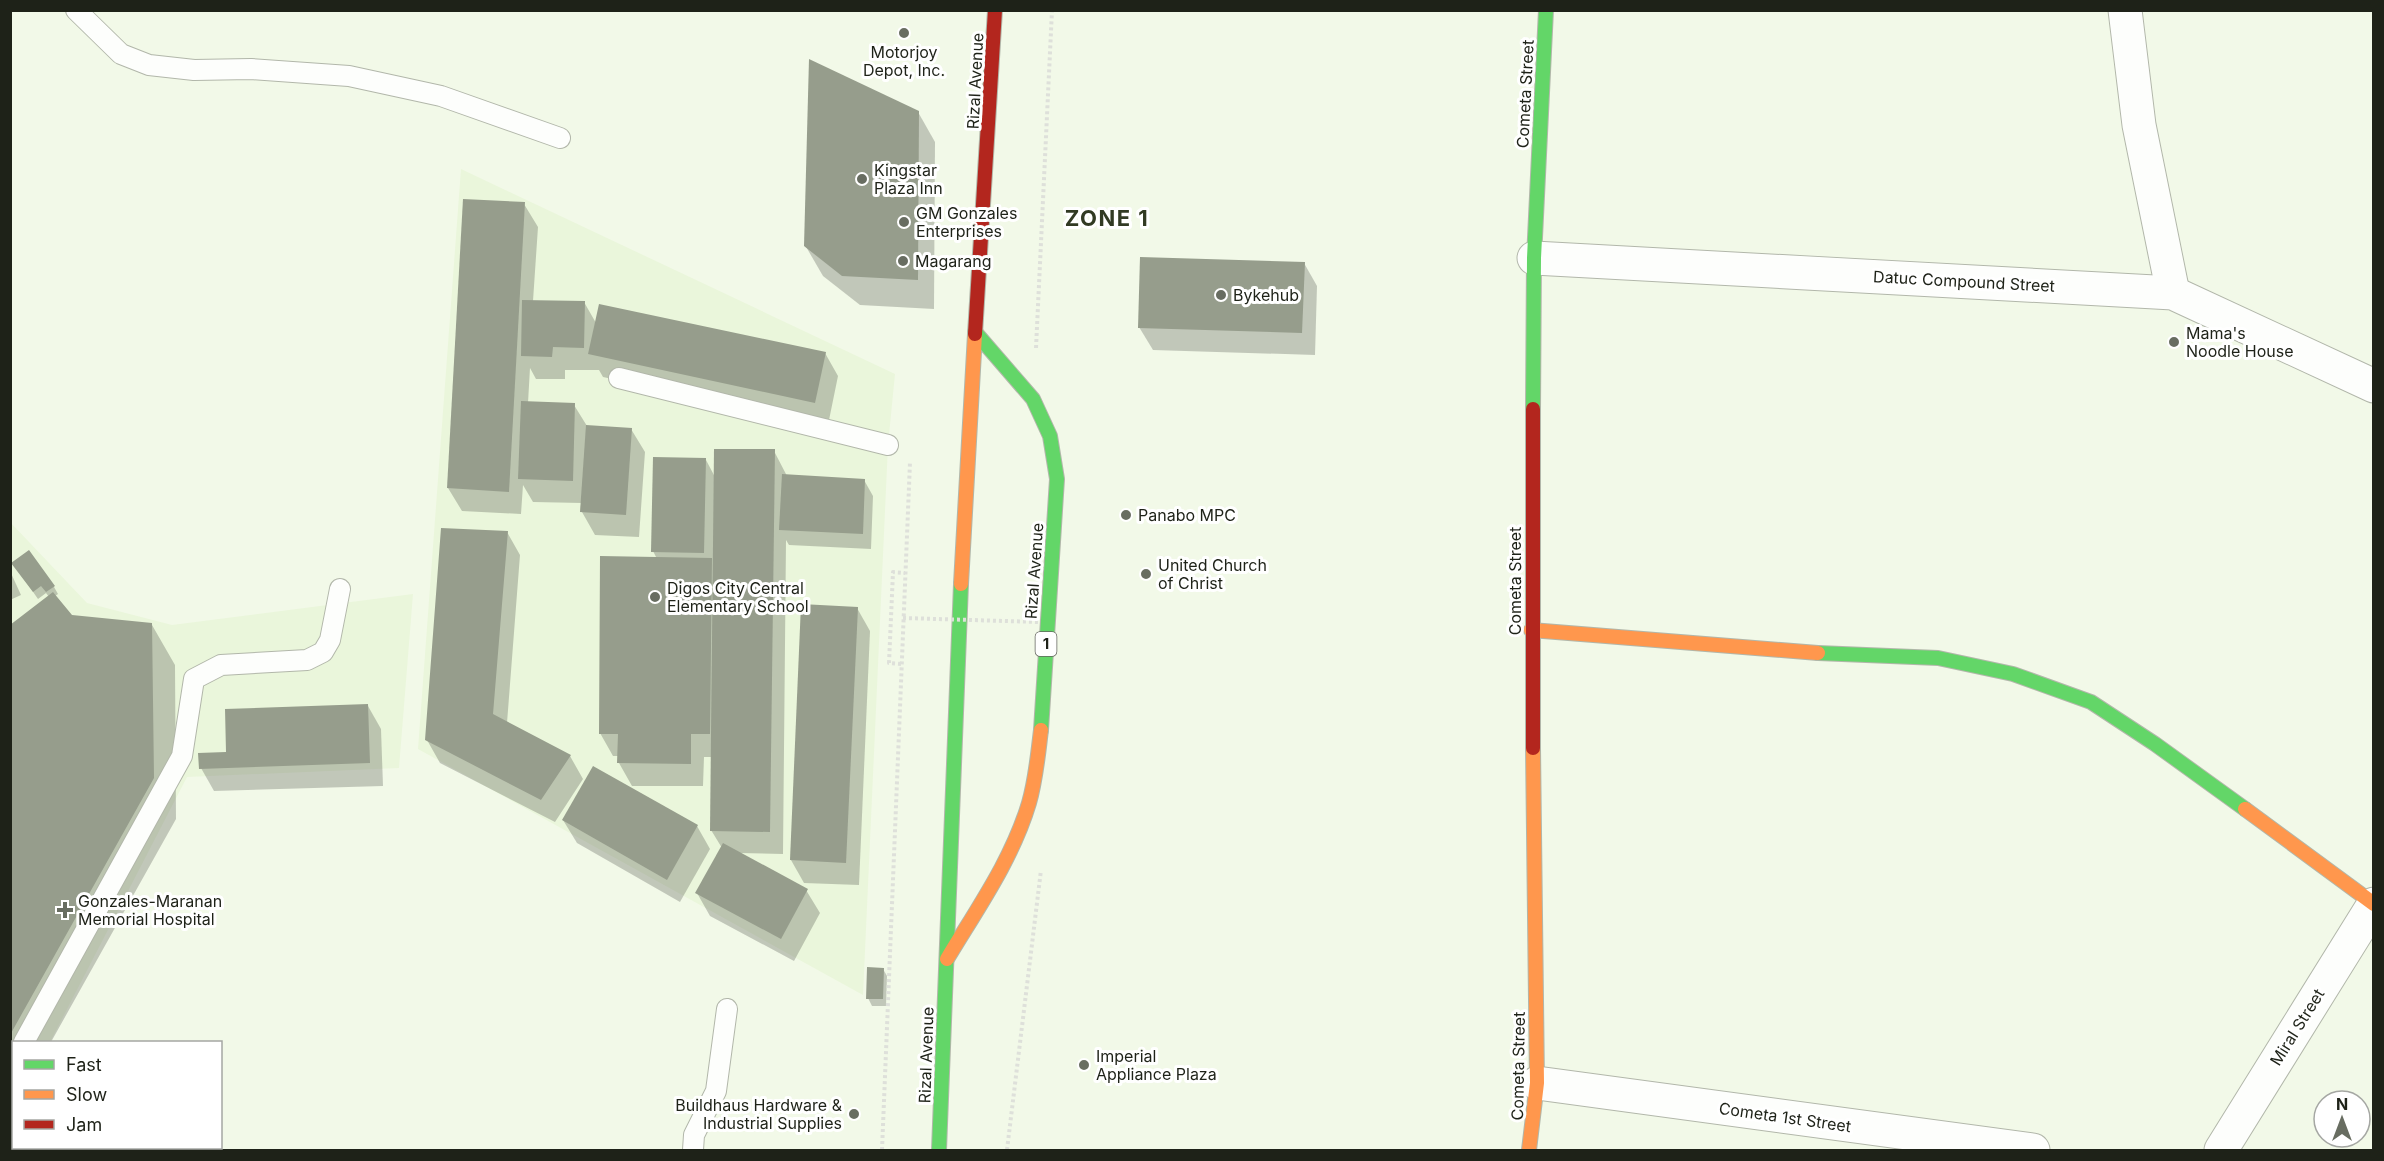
<svg xmlns="http://www.w3.org/2000/svg" width="2384" height="1161" viewBox="0 0 2384 1161" font-family="Inter,sans-serif">
<style>
.built{fill:#eaf6db}
.shadow{fill:#0003}
.building{fill:#969d8c}
.lines{fill:none;stroke-linecap:round;stroke-linejoin:round}
.lane-casing{stroke:#b2b7aa;stroke-width:22}
.street-casing{stroke:#b2b7aa;stroke-width:35}
.fast-casing{stroke:#b2b7aa;stroke-width:16}
.slow-casing{stroke:#b2b7aa;stroke-width:16}
.jam-casing{stroke:#b2b7aa;stroke-width:16}
.path{stroke:#dee0da;stroke-width:4;stroke-dasharray:3 3;stroke-linecap:butt}
.lane{stroke:#fdfefc;stroke-width:20}
.street{stroke:#fdfefc;stroke-width:33}
.fast{stroke:#63d668;stroke-width:14}
.slow{stroke:#ff974d;stroke-width:14}
.jam{stroke:#b3261e;stroke-width:14}
.path-bridge{stroke:#dee0da;stroke-width:4;stroke-dasharray:3 3;stroke-linecap:butt}
.poi-dot{fill:#686d61;stroke:#fff;stroke-width:2}
.labels{text-anchor:middle;stroke-width:6;stroke-linejoin:round;paint-order:stroke}
.shield{fill:#fff;stroke:#62645d;stroke-width:1.5}
.shield-label{font-size:15px;font-weight:bold;fill:#1e2218}
.poi-label{font-size:16px;fill:#1e2218;stroke:#fff;text-anchor:start}
.street-label{font-size:16px;fill:#1e2218;stroke:#fff}
.district-label{font-size:22px;font-weight:bold;letter-spacing:1.5px;fill:#313a23;stroke:#fff}
</style>
<rect width="100%" height="100%" fill="#f2f9e8"/>
<!-- built -->
<g class="built">
<polygon points="461,169 895,374 888,445 863,995 418,749"/>
<polygon points="10,522 87,603 172,625 413,594 399,768 187,777 50,1042 14,1042 13,1113 10,1112"/>
</g>
<!-- shadow -->
<g class="shadow">
<polygon points="918,112 935,142 934,309 860,305 823,276 805,245"/>
<polygon points="524,204 538,227 533,301 584,302 596,323 825,353 838,376 828,425 603,377 599,370 565,370 565,379 536,379 530,368 528,403 574,405 587,426 631,429 645,452 639,537 595,535 582,512 582,503 533,502 523,485 521,514 462,511 448,488"/>
<polygon points="1304,263 1317,286 1315,355 1153,350 1139,327"/>
<polygon points="774,451 787,476 864,480 873,496 871,549 789,545 786,540 783,854 738,853 806,890 820,913 794,961 710,916 697,893 722,848 711,830 712,757 704,757 703,786 632,786 619,763 619,756 613,756 600,733 657,559 653,551 706,460 715,477"/>
<polygon points="507,532 520,555 507,723 570,756 583,779 555,822 440,763 427,740"/>
<polygon points="28,552 54,587 58,594 55,596 71,617 152,625 175,665 176,819 51,1042 14,1042 14,1082 10,1080 10,627 49,597 46,593 38,599 13,563"/>
<polygon points="10,571 21,595 10,600"/>
<polygon points="802,606 857,608 870,631 859,885 804,883 791,860"/>
<polygon points="368,706 381,729 383,786 214,791 201,768 228,754"/>
<polygon points="563,820 697,826 710,849 680,902 577,843"/>
<polygon points="883,969 887,976 886,1006 872,1006 868,998"/>
</g>
<!-- building -->
<g class="building">
<polygon points="809,59 919,111 918,280 842,276 804,246"/>
<polygon points="463,199 525,202 509,492 447,488"/>
<polygon points="1140,257 1305,262 1302,333 1138,328"/>
<polygon points="522,300 585,301 584,348 553,347 552,357 521,356"/>
<polygon points="599,304 826,352 815,403 588,354"/>
<polygon points="521,401 575,403 573,481 518,479"/>
<polygon points="586,425 632,428 626,515 580,512"/>
<polygon points="714,449 775,449 770,832 710,831"/>
<polygon points="653,457 706,458 704,553 651,552"/>
<polygon points="782,474 865,479 863,534 779,530"/>
<polygon points="441,528 508,531 493,714 571,755 541,800 425,740"/>
<polygon points="29,550 55,586 46,592 41,586 33,592 11,563"/>
<polygon points="600,556 712,558 710,734 691,734 691,764 617,763 618,734 599,734"/>
<polygon points="53,592 72,615 152,623 154,778 10,1035 10,625"/>
<polygon points="801,604 858,607 846,863 790,860"/>
<polygon points="368,704 370,763 199,769 198,753 226,752 225,709"/>
<polygon points="593,766 698,825 667,880 562,820"/>
<polygon points="723,843 808,889 781,939 695,893"/>
<polygon points="867,967 884,968 883,999 866,999"/>
</g>
<g class="lines">
<defs>
<g id="lane">
<polyline points="76,10 121,54 149,65 194,70 251,69 349,76 441,96 560,138"/>
<polyline points="619,378 888,445"/>
<polyline points="24,1042 182,756 194,679 221,665 307,660 323,652 330,640 340,589"/>
<polyline points="10,1066 14,1061"/>
<polyline points="693,1150 694,1135 716,1091 727,1009"/>
</g>
<g id="street">
<polyline points="2125,10 2139,125 2173,293"/>
<polyline points="1534,258 2173,293 2374,386"/>
<polyline points="1537,1083 2033,1150"/>
<polyline points="2221,1150 2374,904"/>
</g>
<g id="fast">
<polyline points="975,332 1033,399 1050,436 1057,479 1041,730"/>
<polyline points="1533,409 1534,258 1546,10"/>
<polyline points="1818,653 1938,658 2013,674 2091,702 2155,744 2245,809"/>
<polyline points="939,1150 961,584"/>
</g>
<g id="slow">
<polyline points="961,584 975,334"/>
<polyline points="1531,630 1818,653"/>
<polyline points="2245,809 2374,904"/>
<path d="M947,959C977,909 1012,860 1029,803C1036,779 1038,754 1041,730"/>
<polyline points="10,1149 13,1150"/>
<polyline points="1529,1150 1537,1083 1533,748"/>
</g>
<g id="jam">
<polyline points="975,334 995,10"/>
<polyline points="1533,748 1533,409"/>
</g>
</defs>
<!-- lane casing -->
<use href="#lane" class="lane-casing"/>
<!-- street casing -->
<use href="#street" class="street-casing"/>
<!-- fast casing -->
<use href="#fast" class="fast-casing"/>
<!-- slow casing -->
<use href="#slow" class="slow-casing"/>
<!-- jam casing -->
<use href="#jam" class="jam-casing"/>
<!-- path -->
<g class="path">
<polyline points="1036,348 1052,10"/>
<polyline points="901,664 889,663 893,572 905,573"/>
<polyline points="882,1150 910,462"/>
<polyline points="1007,1150 1041,870"/>
</g>
<!-- lane -->
<use href="#lane" class="lane"/>
<!-- street -->
<use href="#street" class="street"/>
<!-- fast -->
<use href="#fast" class="fast"/>
<!-- slow -->
<use href="#slow" class="slow"/>
<!-- jam -->
<use href="#jam" class="jam"/>
<!-- path-bridge -->
<polyline class="path-bridge" points="903,618 1039,622"/>
</g>
<!-- markers -->
<g class="poi-dot">
<circle cx="904" cy="33" r="6"/>
<circle cx="862" cy="179" r="6"/>
<circle cx="904" cy="222" r="6"/>
<circle cx="903" cy="261" r="6"/>
<circle cx="1221" cy="295" r="6"/>
<circle cx="2174" cy="342" r="6"/>
<circle cx="1126" cy="515" r="6"/>
<circle cx="1146" cy="574" r="6"/>
<circle cx="655" cy="597" r="6"/>
<path d="M62 901h6v6h6v6h-6v6h-6v-6h-6v-6h6z"/>
<circle cx="1084" cy="1065" r="6"/>
<circle cx="854" cy="1114" r="6"/>
</g>
<g class="labels">
<!-- shield labels -->
<rect class="shield" x="1035.5" y="632" width="21" height="24" rx="4.5"/>
<g class="shield-label">
<text x="1046" y="649">1</text>
</g>
<!-- poi labels -->
<g class="poi-label">
<text x="904" y="58" text-anchor="middle">Motorjoy<tspan x="904" dy="18">Depot, Inc.</tspan></text>
<text x="874" y="176">Kingstar<tspan x="874" dy="18">Plaza Inn</tspan></text>
<text x="916" y="219">GM Gonzales<tspan x="916" dy="18">Enterprises</tspan></text>
<text x="915" y="267">Magarang</text>
<text x="1233" y="301">Bykehub</text>
<text x="2186" y="339">Mama's<tspan x="2186" dy="18">Noodle House</tspan></text>
<text x="1138" y="521">Panabo MPC</text>
<text x="1158" y="571">United Church<tspan x="1158" dy="18">of Christ</tspan></text>
<text x="667" y="594">Digos City Central<tspan x="667" dy="18">Elementary School</tspan></text>
<text x="78" y="907">Gonzales-Maranan<tspan x="78" dy="18">Memorial Hospital</tspan></text>
<text x="1096" y="1062">Imperial<tspan x="1096" dy="18">Appliance Plaza</tspan></text>
<text x="842" y="1111" text-anchor="end">Buildhaus Hardware &amp;<tspan x="842" dy="18">Industrial Supplies</tspan></text>
</g>
<!-- street labels -->
<g class="street-label">
<text transform="translate(975 81) rotate(-87)" y="6">Rizal Avenue</text>
<text transform="translate(1525 94) rotate(-87)" y="6">Cometa Street</text>
<text transform="translate(1964 281) rotate(3)" y="6">Datuc Compound Street</text>
<text transform="translate(1034 571) rotate(-86)" y="6">Rizal Avenue</text>
<text transform="translate(1515 581) rotate(-90)" y="6">Cometa Street</text>
<text transform="translate(2297 1027) rotate(-58)" y="6">Miral Street</text>
<text transform="translate(926 1055) rotate(-88)" y="6">Rizal Avenue</text>
<text transform="translate(1518 1066) rotate(-89)" y="6">Cometa Street</text>
<text transform="translate(1785 1117) rotate(8)" y="6">Cometa 1st Street</text>
</g>
<!-- district labels -->
<g class="district-label">
<text x="1107" y="226">ZONE 1</text>
</g>
</g>
<!-- border -->
<rect width="2384" height="1161" fill="none" stroke="#1e2218" stroke-width="24"/>
<!-- legend -->
<rect x="12" y="1041" width="210" height="108" fill="#ffffff" stroke="#a5a7a3" stroke-width="1.5"/>
<rect x="24" y="1060" width="30" height="9" fill="#63d668" stroke="#a5a7a3" stroke-width="1.5"/>
<text x="66" y="1071" font-size="18" fill="#1e2218">Fast</text>
<rect x="24" y="1090" width="30" height="9" fill="#ff974d" stroke="#a5a7a3" stroke-width="1.5"/>
<text x="66" y="1101" font-size="18" fill="#1e2218">Slow</text>
<rect x="24" y="1120" width="30" height="9" fill="#b3261e" stroke="#a5a7a3" stroke-width="1.5"/>
<text x="66" y="1131" font-size="18" fill="#1e2218">Jam</text>
<!-- north arrow -->
<g transform="translate(2342 1119)"><circle r="28" fill="#ffffff" stroke="#a5a7a3" stroke-width="1.5"/>
<path d="M0-4.5L10 22L0 15L-10 22Z" fill="#686d61"/>
<text y="-9" font-size="16" font-weight="bold" text-anchor="middle" fill="#1e2218">N</text>
</g>
</svg>
